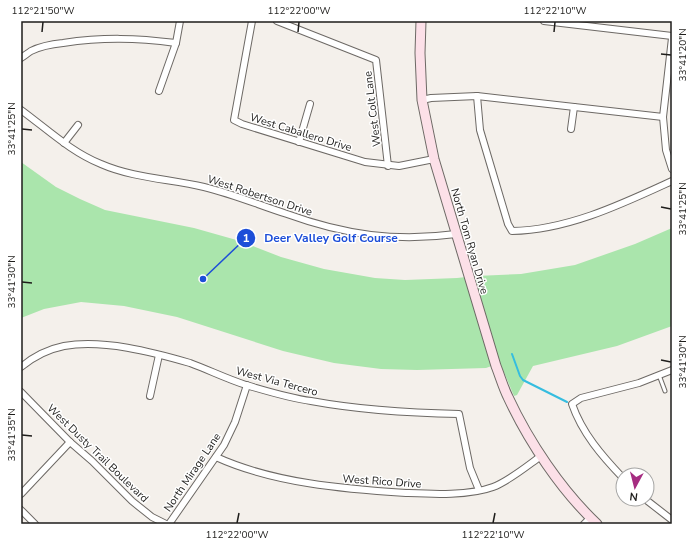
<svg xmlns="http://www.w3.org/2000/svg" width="693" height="545" viewBox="0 0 693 545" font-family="'Nunito Sans',sans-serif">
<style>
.green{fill:#aae5ac}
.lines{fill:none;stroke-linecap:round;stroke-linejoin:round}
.stream{stroke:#35bddf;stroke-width:2}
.lane-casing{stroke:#6d6965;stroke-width:5}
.street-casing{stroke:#6d6965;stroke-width:8}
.secondary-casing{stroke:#6d6965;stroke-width:11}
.lane{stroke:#fff;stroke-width:3}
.street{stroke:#fff;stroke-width:6}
.secondary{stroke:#fce0e8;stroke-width:9}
.ticks{fill:none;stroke:#1e1d1b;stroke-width:1.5}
.labels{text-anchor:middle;stroke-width:3;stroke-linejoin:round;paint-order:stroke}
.street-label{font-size:11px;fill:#1e1d1b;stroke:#fff}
.leader{fill:none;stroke:#1d4ed8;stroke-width:1.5}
.callout-dot{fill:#1d4ed8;stroke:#fff;stroke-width:1.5}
.mark-label{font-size:12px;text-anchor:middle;font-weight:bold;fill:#fff}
.callout-label{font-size:12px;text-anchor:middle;font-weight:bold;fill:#1d4ed8;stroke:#fff;stroke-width:3;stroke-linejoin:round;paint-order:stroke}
.neatline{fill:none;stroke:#1e1d1b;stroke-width:1.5}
.ticks-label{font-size:10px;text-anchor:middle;fill:#1e1d1b}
</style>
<rect width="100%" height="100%" fill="#f4f0eb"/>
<!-- green -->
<polygon class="green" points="21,162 56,187 80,199 105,210 194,228 240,241 281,257 324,269 375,278 405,280 457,278 476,276 521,274 575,265 635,244 672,228 672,326 617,346 533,366 517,395 514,396 500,363 486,368 417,370 381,369 334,363 283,351 177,317 124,306 81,302 44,309 21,318"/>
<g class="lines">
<!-- stream -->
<polyline class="stream" points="512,354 520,376 523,380 567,402"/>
<defs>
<polyline id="lane" points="659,375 665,391"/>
<g id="street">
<polyline points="252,21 234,120 242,124 365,162 399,166 434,159"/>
<polyline points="277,21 376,60 388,166"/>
<polyline points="544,21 672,36"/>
<polyline points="672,38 663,117 666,150 672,169"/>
<path d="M21,58C24,56 28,53 31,51C41,46 53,44 63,43C104,37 136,38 176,43"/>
<polyline points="159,91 176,43 180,21"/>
<path d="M477,96L480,130L508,224L512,231C568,230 622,204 672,181"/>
<polyline points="422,100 431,98 477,96 663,117"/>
<path d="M21,110C47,129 71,152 101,164C133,178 170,179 204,187C233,194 259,205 287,214C345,235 396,242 456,234"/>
<polyline points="571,129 574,107"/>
<polyline points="299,142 310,104"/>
<polyline points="64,143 78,125"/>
<path d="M21,367C33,357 49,349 64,346C103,339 152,352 190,363C209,370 227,379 246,385C267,391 289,398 311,401C360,410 409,413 459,414L470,468L479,490"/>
<polyline points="21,392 70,442 92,461 132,501 152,517 166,524"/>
<polyline points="150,396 159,355"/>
<path d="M216,457C273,483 344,489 406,493C430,494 469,496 493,487C509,481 527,466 541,456"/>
<path d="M623,478C602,456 582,433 572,404L581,398L639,383L672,370"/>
<polyline points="21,494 70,442"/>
<polyline points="645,499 672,520"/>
<polyline points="21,510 35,524"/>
<polyline points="169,524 224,445 235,422 247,385"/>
<polyline points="584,524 590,518"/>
</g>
<path id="secondary" d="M421,21L420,53L422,100L434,159L496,366C500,376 503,387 508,397C529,442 561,490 597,524"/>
</defs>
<!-- lane casing -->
<use href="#lane" class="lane-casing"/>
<!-- street casing -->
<use href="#street" class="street-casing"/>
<!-- secondary casing -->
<use href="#secondary" class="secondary-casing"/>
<!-- lane -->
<use href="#lane" class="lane"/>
<!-- street -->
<use href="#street" class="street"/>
<!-- secondary -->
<use href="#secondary" class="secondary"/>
</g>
<!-- ticks -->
<path class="ticks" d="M42,32L43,22M298,32L299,22M554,32L555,22M661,54L671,55M22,129L32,130M661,207L671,209M22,282L32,283M661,360L671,362M22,435L32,436M237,523L239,513M493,523L495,513"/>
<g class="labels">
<!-- street labels -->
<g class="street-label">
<text transform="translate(372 109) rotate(-97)" y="4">West Colt Lane</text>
<text transform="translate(301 132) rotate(17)" y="4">West Caballero Drive</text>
<text transform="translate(260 195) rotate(18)" y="4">West Robertson Drive</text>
<text transform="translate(470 241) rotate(74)" y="4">North Tom Ryan Drive</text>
<text transform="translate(277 381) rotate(15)" y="4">West Via Tercero</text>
<text transform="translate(98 453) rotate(44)" y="4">West Dusty Trail Boulevard</text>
<text transform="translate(192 472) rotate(-56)" y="4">North Mirage Lane</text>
<text transform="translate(382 481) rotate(4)" y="4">West Rico Drive</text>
</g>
</g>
<!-- callouts -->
<path class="leader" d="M203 279L246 238"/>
<g class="callout-dot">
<circle cx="203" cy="279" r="4"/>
<circle cx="246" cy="238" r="10"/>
</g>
<g class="mark-label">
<text x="246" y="242">1</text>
</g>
<g class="callout-label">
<text x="331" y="242">Deer Valley Golf Course</text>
</g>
<!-- border -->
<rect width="693" height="545" fill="none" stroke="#ffffff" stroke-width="44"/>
<!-- north arrow -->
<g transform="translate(635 487) rotate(187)"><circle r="19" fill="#ffffff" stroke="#a5a5a4"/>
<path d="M0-3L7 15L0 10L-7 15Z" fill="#a62c81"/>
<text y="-6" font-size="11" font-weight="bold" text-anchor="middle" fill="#1e1d1b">N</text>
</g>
<rect x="22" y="22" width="649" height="501" class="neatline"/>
<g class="ticks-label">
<text x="43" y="14">112°21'50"W</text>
<text x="299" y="14">112°22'00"W</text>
<text x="555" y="14">112°22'10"W</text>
<text transform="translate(682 55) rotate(-90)" y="4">33°41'20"N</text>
<text transform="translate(11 129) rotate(-90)" y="4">33°41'25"N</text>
<text transform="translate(682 209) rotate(-90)" y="4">33°41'25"N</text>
<text transform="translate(11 282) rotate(-90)" y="4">33°41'30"N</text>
<text transform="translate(682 362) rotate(-90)" y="4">33°41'30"N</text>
<text transform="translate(11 435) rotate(-90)" y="4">33°41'35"N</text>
<text x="237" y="538">112°22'00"W</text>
<text x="493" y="538">112°22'10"W</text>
</g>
</svg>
